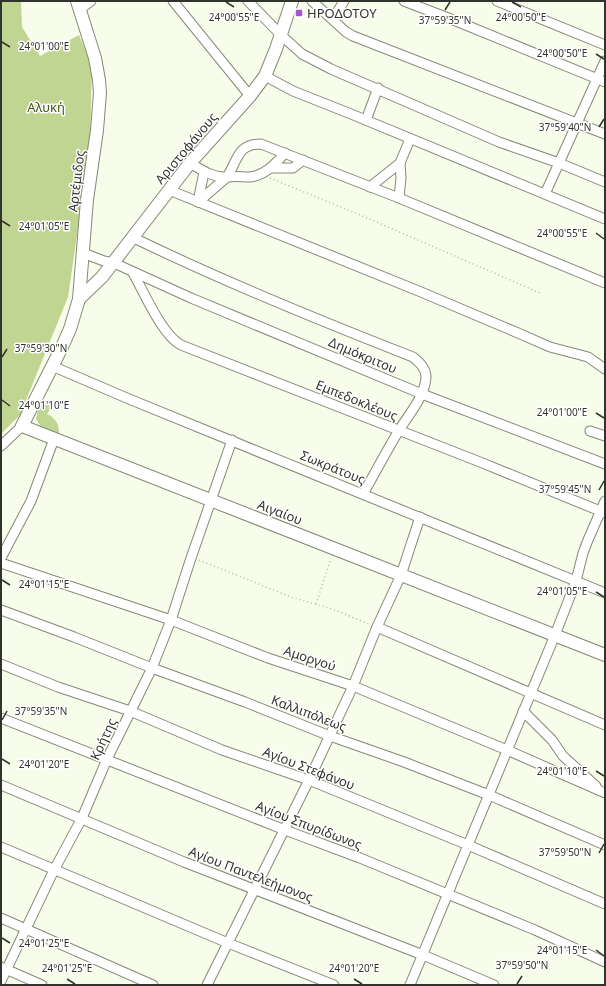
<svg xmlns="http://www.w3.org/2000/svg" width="606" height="986" viewBox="0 0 606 986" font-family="'Noto Sans',sans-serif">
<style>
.green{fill:#c1d592}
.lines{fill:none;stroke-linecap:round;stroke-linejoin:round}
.street-casing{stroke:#838978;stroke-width:11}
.secondary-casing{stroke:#838978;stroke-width:14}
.path{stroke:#b1b6a7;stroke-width:1.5;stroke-dasharray:1 3;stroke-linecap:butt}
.street{stroke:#fff;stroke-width:9}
.secondary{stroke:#fff;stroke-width:12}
.ticks{fill:none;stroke:#31342d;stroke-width:1.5}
.poi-dot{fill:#a358ca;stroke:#fff;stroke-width:1.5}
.labels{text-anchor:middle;stroke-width:3;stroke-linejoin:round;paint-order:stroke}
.poi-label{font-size:13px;fill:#31342d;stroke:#fff;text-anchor:start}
.park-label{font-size:13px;fill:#465617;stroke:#fff}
.street-label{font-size:13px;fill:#31342d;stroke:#fff}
.ticks-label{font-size:10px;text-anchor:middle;fill:#31342d;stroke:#fff;stroke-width:3;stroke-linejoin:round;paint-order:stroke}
</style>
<rect width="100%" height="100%" fill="#f7fdea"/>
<!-- green -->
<g class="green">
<polygon points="1,1 21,1 22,27 40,56 79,35 92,66 90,146 68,297 20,415 1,434"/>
<path d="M46,400C53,403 51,409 47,414C56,418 59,424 59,434L41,427L36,419L38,409L43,401Z"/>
</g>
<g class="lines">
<defs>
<g id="street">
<polyline points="173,1 250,96"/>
<polyline points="248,1 281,35 302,54 331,69 499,142 559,163 605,182"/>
<polyline points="312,1 346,32 353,36 605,134"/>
<polyline points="404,1 456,21 605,82"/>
<polyline points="497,1 605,45"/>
<polyline points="80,9 91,1"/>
<polyline points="333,19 344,1"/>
<polyline points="265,76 293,91 351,114 605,219"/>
<polyline points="366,120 378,88"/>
<path d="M190,163C202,170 213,178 227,177C238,160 237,144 261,144L399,198L605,283"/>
<polyline points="271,168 293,168 303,160"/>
<polyline points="370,187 400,163 410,139"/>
<polyline points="169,190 421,292 518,333 550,347 588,357 605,369"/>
<polyline points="545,194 605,61"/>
<polyline points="399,198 401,178 400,163"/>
<path d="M198,202L227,177C235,176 242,177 249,177C265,176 275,164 285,153"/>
<polyline points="198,202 204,172"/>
<path d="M132,237C224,282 318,320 413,357C419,362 426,368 426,377C425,397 408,415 398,432C386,452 375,473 363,494"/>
<polyline points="83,253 104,261 114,263 191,298 422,394 605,464"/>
<path d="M133,273C144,292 162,335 181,345L480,462L605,513"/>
<polyline points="52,366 129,399 605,593"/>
<polyline points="590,431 605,436"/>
<polyline points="1,446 22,426"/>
<polyline points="1,558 31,501 54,439"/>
<polyline points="1,563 171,620 268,658 353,686 507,750 605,793"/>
<polyline points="1,610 74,637 152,668 245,702 330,736 404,762 489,795 605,845"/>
<polyline points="377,627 605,725"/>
<polyline points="1,664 58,687 130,711 222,750 309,780 468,845 605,904"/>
<polyline points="523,711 552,740 563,756 596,786"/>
<polyline points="1,718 285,830 360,858 535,930 605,962"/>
<polyline points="1,785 184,862 423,955 494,985"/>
<polyline points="1,847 228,943 334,985"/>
<polyline points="1,918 153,985"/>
<polyline points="1,967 42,985"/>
<polyline points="1,981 54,870 82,818 107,759 152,668 171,620 190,561 232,440"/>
<polyline points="207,985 309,780 353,686 377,627 401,575 420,517"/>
<polyline points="410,985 555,635 576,581 583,553 588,540 605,501"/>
</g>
<g id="secondary">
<polyline points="77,1 95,58 99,80 100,93 97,130 87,200 79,299 70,329 62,347 22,426 605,655"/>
<polyline points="79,299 102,277 190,163 250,96 265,76 276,49 292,1"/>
</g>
</defs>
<!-- street casing -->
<use href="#street" class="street-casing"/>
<!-- secondary casing -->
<use href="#secondary" class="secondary-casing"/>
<!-- path -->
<g class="path">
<polyline points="270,178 365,217 540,293"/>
<polyline points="199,560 291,597 332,609 369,624"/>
<polyline points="316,604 331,558"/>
</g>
<!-- street -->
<use href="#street" class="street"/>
<!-- secondary -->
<use href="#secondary" class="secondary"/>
</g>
<!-- ticks -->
<path class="ticks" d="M226,2L234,7M512,2L521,7M445,10L450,2M2,42L10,47M596,54L604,59M599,127L604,119M2,221L10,226M596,233L604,239M2,357L7,349M2,400L10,406M596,413L604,418M599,490L604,481M2,580L10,585M596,592L604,597M2,720L7,711M2,759L10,764M596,771L604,776M599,853L604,844M2,938L10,943M596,950L604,956M67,979L75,984M354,979L362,984M517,984L522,976"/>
<!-- markers -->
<rect class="poi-dot" x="295" y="9" width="8" height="8" rx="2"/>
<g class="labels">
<!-- poi labels -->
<g class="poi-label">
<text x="307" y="18">ΗΡΟΔΟΤΟΥ</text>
</g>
<!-- park labels -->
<g class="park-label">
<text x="46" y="112">Αλυκή</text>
</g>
<!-- street labels -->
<g class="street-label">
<text transform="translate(186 148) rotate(-50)" y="5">Αριστοφάνους</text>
<text transform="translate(76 181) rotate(-83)" y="5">Αρτέμιδος</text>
<text transform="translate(363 355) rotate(23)" y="5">Δημόκριτου</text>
<text transform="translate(357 400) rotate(22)" y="5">Εμπεδοκλέους</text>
<text transform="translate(333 467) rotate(22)" y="5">Σωκράτους</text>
<text transform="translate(280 512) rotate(21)" y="5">Αιγαίου</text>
<text transform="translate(310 658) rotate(18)" y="5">Αμοργού</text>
<text transform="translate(309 713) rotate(21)" y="5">Καλλιπόλεως</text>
<text transform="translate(103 739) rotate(-65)" y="5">Κρήτης</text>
<text transform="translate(309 768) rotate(21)" y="5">Αγίου Στεφάνου</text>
<text transform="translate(309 825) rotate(21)" y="5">Αγίου Σπυρίδωνος</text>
<text transform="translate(251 874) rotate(21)" y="5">Αγίου Παντελεήμονος</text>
</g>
</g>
<g class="ticks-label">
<text x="234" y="21">24°00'55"E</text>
<text x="521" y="21">24°00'50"E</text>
<text x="445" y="24">37°59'35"N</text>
<text x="44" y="50">24°01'00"E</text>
<text x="562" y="57">24°00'50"E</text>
<text x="565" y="131">37°59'40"N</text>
<text x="44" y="230">24°01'05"E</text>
<text x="562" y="237">24°00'55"E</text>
<text x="41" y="352">37°59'30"N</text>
<text x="44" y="409">24°01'10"E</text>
<text x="562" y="416">24°01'00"E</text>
<text x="565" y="493">37°59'45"N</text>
<text x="44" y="588">24°01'15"E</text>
<text x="562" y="595">24°01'05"E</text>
<text x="41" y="715">37°59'35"N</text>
<text x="44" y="768">24°01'20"E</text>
<text x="562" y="775">24°01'10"E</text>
<text x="565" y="856">37°59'50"N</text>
<text x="44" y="947">24°01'25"E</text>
<text x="562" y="954">24°01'15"E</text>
<text x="522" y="969">37°59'50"N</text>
<text x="67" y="972">24°01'25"E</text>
<text x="354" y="972">24°01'20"E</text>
</g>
<!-- border -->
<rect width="606" height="986" fill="none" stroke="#31342d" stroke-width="4"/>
</svg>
